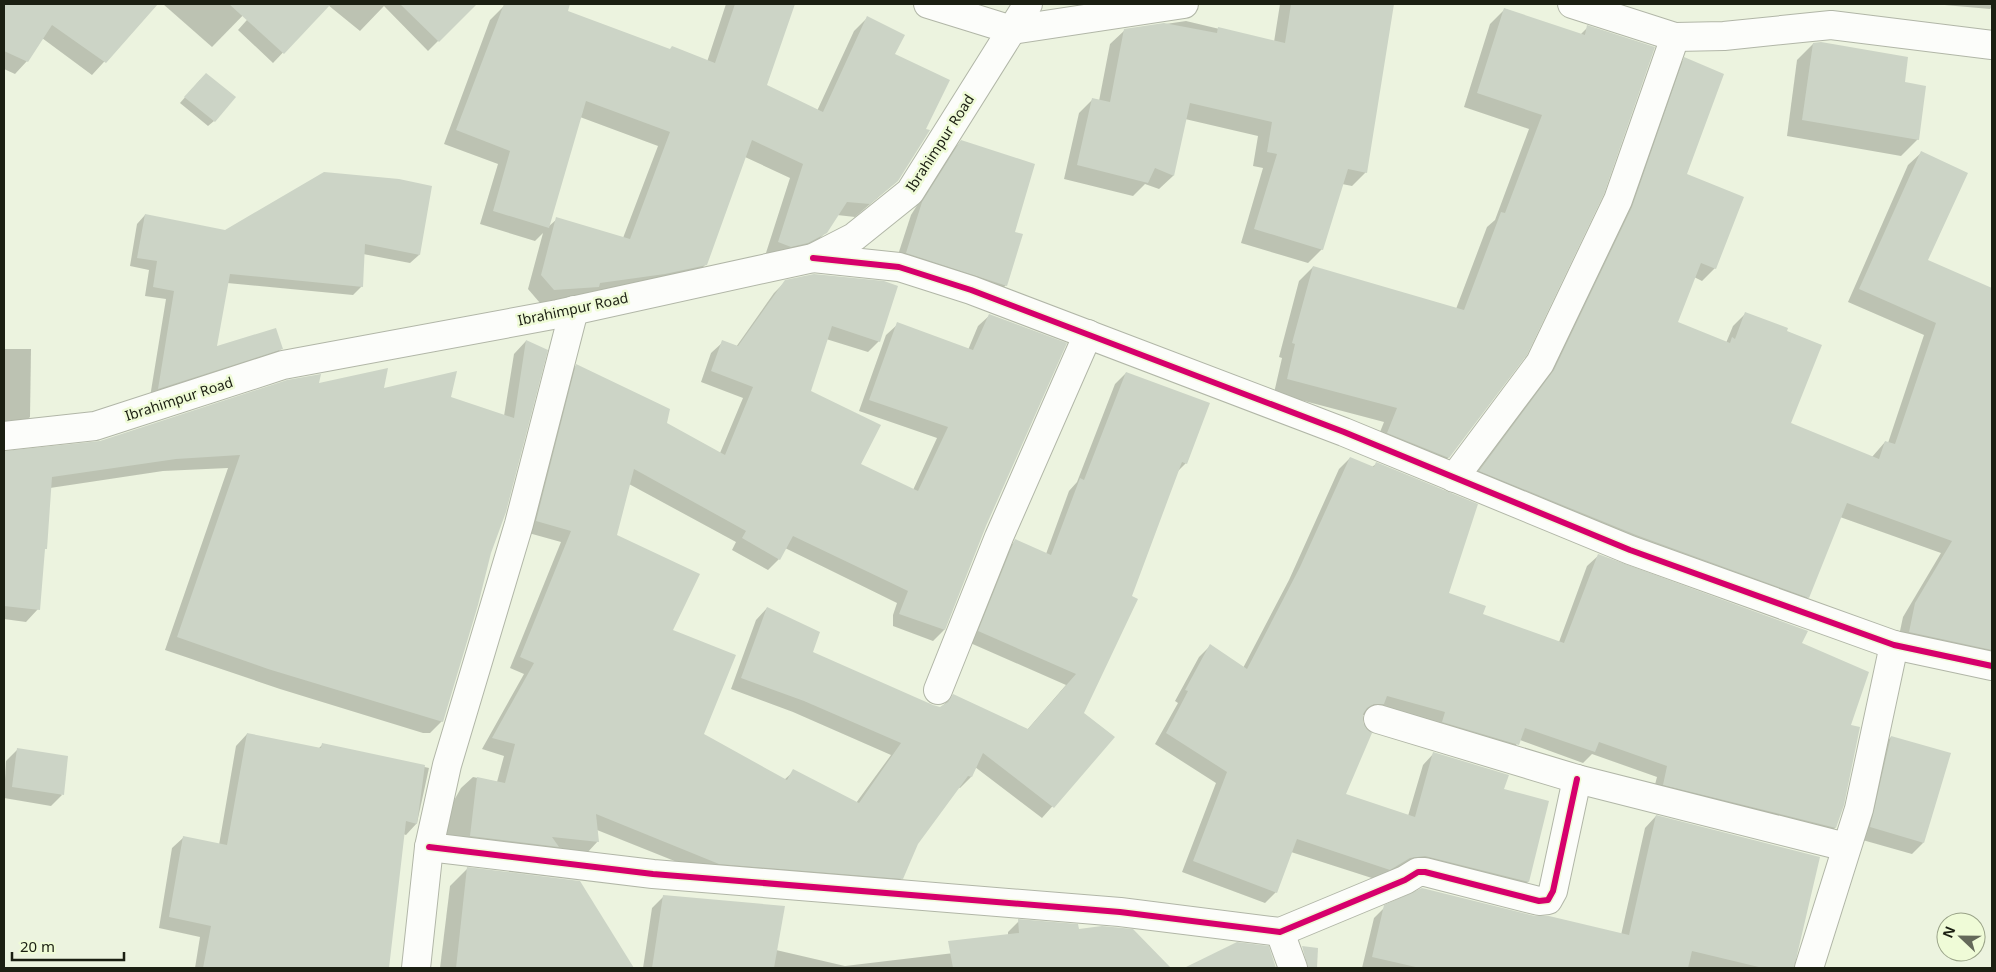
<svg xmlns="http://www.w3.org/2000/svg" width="1996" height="972" viewBox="0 0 1996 972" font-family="'Noto Sans',sans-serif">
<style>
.shadow{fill:#0003;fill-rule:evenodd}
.building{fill:#ccd4c6}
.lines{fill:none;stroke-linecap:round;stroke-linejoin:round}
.street-casing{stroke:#b1b6a7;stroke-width:30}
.street{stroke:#fcfdfa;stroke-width:28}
.cycleway-casing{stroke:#effbd7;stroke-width:9}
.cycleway{stroke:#d6006c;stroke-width:6}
.labels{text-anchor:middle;stroke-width:5;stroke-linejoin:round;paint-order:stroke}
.street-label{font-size:14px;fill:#1b1f12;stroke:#effbd7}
</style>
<rect width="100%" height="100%" fill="#ecf3df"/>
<!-- shadow -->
<g class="shadow">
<polygon points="4,4 157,4 92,75 42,38 27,61 15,74 4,69"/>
<polygon points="163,4 254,4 212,47"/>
<polygon points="261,4 449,4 462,17 428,51 384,6 360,31 328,5 273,63 238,30"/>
<path d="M517,4H569L566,12L669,50L707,62L726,4H794L765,86L817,111L854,31L867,18L894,55L897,181L855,217L837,215L826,232L812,246L765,256L790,178L745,157L705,265L692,279L584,300L540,303L528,289L543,233L535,241L480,224L498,164L444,144L490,20L503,7L514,11ZM580,117L658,146L623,238L557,219L548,227Z"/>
<polygon points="1280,4 1393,4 1366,172 1352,186 1342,184 1322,249 1308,263 1241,243 1263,168 1253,166 1258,136 1185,119 1173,176 1159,189 1145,184 1133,196 1064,179 1079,113 1093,99 1099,101 1110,44 1125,30 1186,21 1274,42"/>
<polygon points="1933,4 1992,4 1992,7 1990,9"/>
<polygon points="1505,9 1580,35 1588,27 1448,458 1434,472 1374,447 1384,422 1274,393 1282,358 1279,357 1299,281 1313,267 1456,309 1487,227 1495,220 1529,129 1464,107 1490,24"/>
<polygon points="1813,44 1903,83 1918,139 1901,156 1787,136 1797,60"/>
<polygon points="1685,59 1685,175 1715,268 1702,281 1694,277 1676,323 1726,343 1733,326 1746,313 1789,424 1872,457 1885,442 1888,443 1924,335 1848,302 1908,165 1921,153 1927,261 1992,289 1992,668 1897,645 1903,617 1941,553 1840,517 1808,597 1795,610 1468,484 1542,384 1620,221 1672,71"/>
<polygon points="200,80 214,121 208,126 180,103"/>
<polygon points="961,141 1013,232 1006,285 994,297 895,264 911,215 950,153"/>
<polygon points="399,181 419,255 410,263 363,254 362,286 353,295 227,283 215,348 281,349 273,357 150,397 166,299 145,296 149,270 130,266 137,224 145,215 225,231"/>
<polygon points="786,281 879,341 868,352 826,339 810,391 859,464 913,490 937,438 859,411 886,335 898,324 968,350 978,326 990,315 985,526 944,630 933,641 893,626 893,615 897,603 785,548 779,559 768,570 732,550 736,542 629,484 616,536 671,631 702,735 784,780 794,771 856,803 891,755 793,712 731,689 756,620 767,608 811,653 932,706 940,708 953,696 1027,730 1066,685 968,642 1004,552 1015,541 1046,554 1069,491 1077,482 1115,384 1126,373 1186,463 1177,472 1083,713 1114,737 1042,818 975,767 971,777 960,788 958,787 916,844 902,878 890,889 707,874 597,830 598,841 587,853 438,842 443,820 461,788 473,777 497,782 504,756 482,749 524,674 510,668 561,542 525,532 565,376 577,365 666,424 720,453 743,398 701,382 711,353 723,342 736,347 774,293"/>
<polygon points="526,341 546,351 443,720 430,733 423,733 280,689 165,650 228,468 163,471 50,488 38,609 26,622 4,619 4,472 26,480 27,478 4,469 4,453 100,442 318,385 450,398 504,416 514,354"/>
<polygon points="4,349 31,349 30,417 18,430 4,431"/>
<polygon points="1350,458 1372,467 1376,464 1447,594 1482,615 1559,642 1587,566 1599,555 1801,643 1850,725 1835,828 1824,839 1652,796 1657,777 1592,754 1583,763 1520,740 1507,756 1372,715 1362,715 1344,795 1408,816 1423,765 1434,753 1502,790 1528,882 1517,893 1378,880 1291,852 1276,892 1265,903 1182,872 1216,783 1155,744 1178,703 1175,701 1199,657 1210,646 1243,668 1289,580 1339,469"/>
<polygon points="247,734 318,749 323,744 429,768 417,823 406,835 403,834 389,957 378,968 195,968 200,937 159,928 172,848 184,837 219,845 236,746"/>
<polygon points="1891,737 1923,843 1912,854 1859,839 1880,749"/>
<polygon points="17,750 62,795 51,806 4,798 6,761"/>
<polygon points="1656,816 1819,858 1793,968 1362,968 1374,918 1385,907 1535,917 1621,935 1645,828"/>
<polygon points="467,869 579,882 632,968 440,968 450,886"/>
<polygon points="664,896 776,950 845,966 954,953 1008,935 1008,932 1019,921 1078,930 1133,931 1169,968 643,968 652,908"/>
<polygon points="1237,944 1268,947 1275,968 1186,968"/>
</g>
<!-- building -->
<g class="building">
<polygon points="4,4 158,4 106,63 52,25 28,62 4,51"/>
<polygon points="229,4 331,4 284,54"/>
<polygon points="400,4 477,4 439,42"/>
<polygon points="504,4 570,4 568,11 670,49 672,46 715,63 735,4 795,4 767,85 823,112 867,16 905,35 895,54 950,80 926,129 930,130 898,181 870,204 847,202 827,233 808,243 791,247 778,242 803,164 752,140 707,265 665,274 600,283 599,287 554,290 541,275 556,217 630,239 670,132 586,101 549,228 493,211 510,151 456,130"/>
<polygon points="1291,4 1394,4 1367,173 1348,169 1323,250 1254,229 1277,154 1267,152 1272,122 1190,103 1174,176 1155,168 1148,183 1077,165 1092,98 1110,102 1124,29 1164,23 1217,33 1218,27 1285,43"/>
<polygon points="1504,8 1585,35 1587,25 1655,47 1604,194 1527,355 1449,458 1387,433 1397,408 1287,379 1295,344 1292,343 1313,266 1464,310 1501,212 1505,213 1542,115 1477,93"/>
<polygon points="1821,42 1908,57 1905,82 1926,86 1919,140 1802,120 1813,43"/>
<polygon points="1684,57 1724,74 1687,174 1744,197 1716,269 1701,263 1678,322 1730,343 1732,337 1735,339 1745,312 1788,328 1787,331 1822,345 1791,423 1879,459 1885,441 1895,444 1936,323 1859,289 1921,151 1968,173 1928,260 1992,288 1992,650 1909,632 1915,603 1952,541 1847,503 1809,598 1636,535 1479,471 1554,370 1632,207"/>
<polygon points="206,73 236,97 215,122 184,97"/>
<polygon points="961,140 1035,164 1015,232 1023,234 1007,286 906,253 922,202"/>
<polygon points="324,172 399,179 432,186 420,255 365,244 363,287 230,274 217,346 276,328 283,349 158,389 174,291 153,287 157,261 137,258 145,214 225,230"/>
<polygon points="814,274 884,281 898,286 880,342 832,326 811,391 881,425 861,464 918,491 948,427 869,400 897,322 973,350 989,314 1067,343 986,526 945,630 899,614 908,591 793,536 780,560 742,538 746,531 634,469 617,535 700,574 673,630 736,655 704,734 787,780 793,769 859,803 901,743 804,701 741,678 767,607 820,632 813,652 933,705 940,707 948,702 953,694 1028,729 1076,674 978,631 1015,539 1051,555 1080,478 1084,480 1126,372 1210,403 1187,464 1182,462 1132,596 1138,599 1084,713 1115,737 1054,808 983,753 972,777 968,776 918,844 903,879 719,864 596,814 599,842 552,837 559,847 470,836 477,777 505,783 515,744 492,738 534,663 520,657 571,531 536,521 576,364 670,409 667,423 725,455 753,387 711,371 722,340 738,346 785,280"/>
<polygon points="526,340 548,350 506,512 491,553 478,605 443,722 268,669 177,637 240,455 176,459 52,477 47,549 45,549 40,610 4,606 4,451 100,441 287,380 321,374 319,383 388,368 384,388 457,371 451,397 514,418"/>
<polygon points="1350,457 1374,467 1376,462 1478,504 1449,593 1486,606 1483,614 1564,643 1598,554 1808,631 1802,643 1869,672 1851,725 1860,727 1844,805 1836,828 1663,785 1667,766 1599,742 1595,752 1525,728 1519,745 1442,722 1445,712 1387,696 1384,704 1374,704 1367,708 1363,714 1363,723 1372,733 1346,794 1415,817 1433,752 1509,775 1504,789 1549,801 1529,882 1425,856 1410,858 1390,870 1297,839 1277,893 1193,861 1227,772 1166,733 1188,691 1185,690 1210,644 1247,669 1300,567"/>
<polygon points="247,733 321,748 322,743 425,765 417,824 406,821 389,968 203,968 211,926 169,917 183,836 227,845"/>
<polygon points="1891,736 1951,753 1924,843 1870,827"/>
<polygon points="17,748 68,756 64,795 12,787"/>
<polygon points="1656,815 1820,857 1794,968 1763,968 1692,951 1688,968 1420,968 1372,957 1384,905 1422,888 1535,916 1549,916 1629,935"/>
<polygon points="467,867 580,881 634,968 456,968"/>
<polygon points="663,895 785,906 774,968 652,968"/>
<polygon points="1018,919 1078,924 1079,929 1102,926 1133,929 1171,968 953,968 948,941 1019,933"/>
<polygon points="1237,942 1269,946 1276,968 1184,968"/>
<polygon points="1302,946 1318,948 1317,968 1308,968"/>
</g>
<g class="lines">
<defs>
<g id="street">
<polyline points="928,4 1012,30 1184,4"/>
<polyline points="1572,4 1675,37 1724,36 1831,25 1992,45"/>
<polyline points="813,258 899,267 971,290 1344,432 1630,550 1894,645 1992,666"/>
<polyline points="4,436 95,426 283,365 558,314 813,258 854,237 910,192 1028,4"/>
<polyline points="1454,478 1540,363 1618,200 1675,37"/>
<polyline points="938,690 999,537 1088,334"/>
<polyline points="1378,719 1577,779 1846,847"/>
<polyline points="429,847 653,874 1120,912 1280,932 1405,880 1418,872 1425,872 1539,901 1548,900 1553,891 1577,779"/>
<polyline points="1280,932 1293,968"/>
<polyline points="416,968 429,847 447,765 519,524 574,310"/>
<polyline points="1809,968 1859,809 1894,645"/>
</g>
</defs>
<!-- street casing -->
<use href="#street" class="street-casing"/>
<!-- street -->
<use href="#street" class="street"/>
<defs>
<g id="cycleway">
<polyline points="813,258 899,267 971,290 1344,432 1630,550 1894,645 1992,666"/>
<polyline points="429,847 653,874 1120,912 1280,932 1405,880 1418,872 1425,872 1539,901 1548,900 1553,891 1577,779"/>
</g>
</defs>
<!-- cycleway casing -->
<use href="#cycleway" class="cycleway-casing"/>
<!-- cycleway -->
<use href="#cycleway" class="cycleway"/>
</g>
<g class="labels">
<!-- street labels -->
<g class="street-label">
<text transform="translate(940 143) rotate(-57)" y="5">Ibrahimpur Road</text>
<text transform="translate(573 309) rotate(-12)" y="5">Ibrahimpur Road</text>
<text transform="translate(179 399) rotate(-18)" y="5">Ibrahimpur Road</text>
</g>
</g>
<!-- border -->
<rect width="1996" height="972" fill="none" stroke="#1b1f12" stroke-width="10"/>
<!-- north arrow -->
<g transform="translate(1961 937) rotate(292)"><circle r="24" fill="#effbd7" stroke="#9aa388"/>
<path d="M0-4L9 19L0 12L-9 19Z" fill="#64695a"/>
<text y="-8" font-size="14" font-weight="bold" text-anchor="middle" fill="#1b1f12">N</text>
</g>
<!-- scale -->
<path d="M12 952v8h112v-8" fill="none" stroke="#1b1f12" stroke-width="2.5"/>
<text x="20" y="952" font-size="15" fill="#1b1f12" stroke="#effbd7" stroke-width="4" paint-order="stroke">20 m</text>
</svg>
